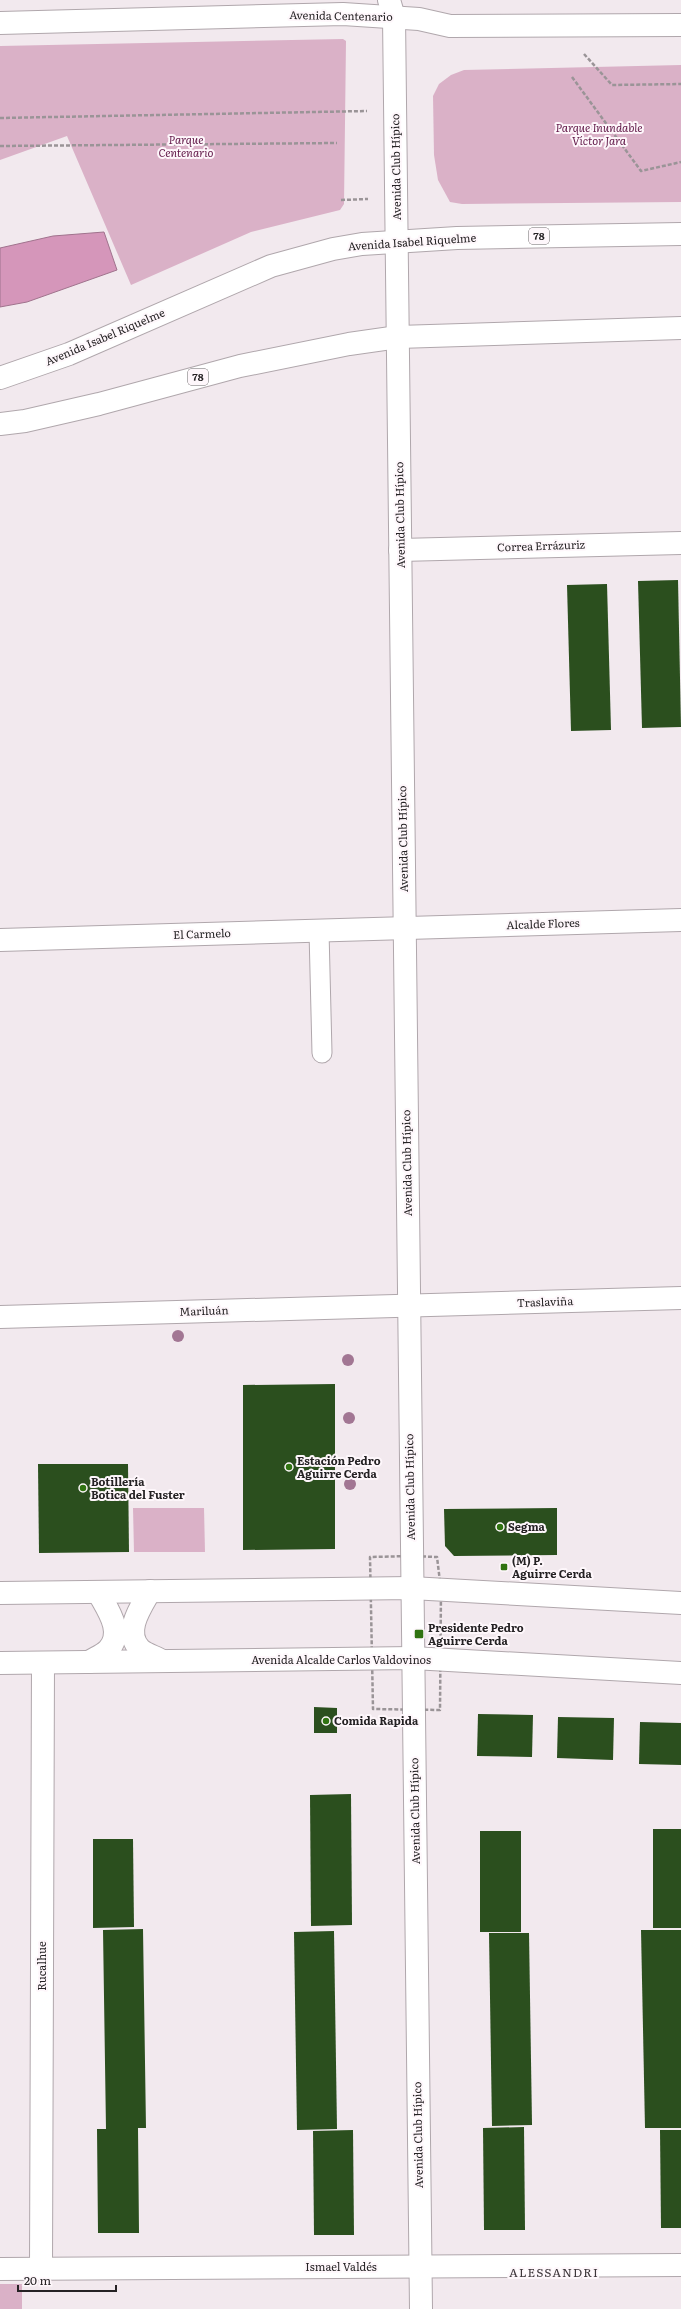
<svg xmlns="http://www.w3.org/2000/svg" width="681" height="2309" viewBox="0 0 681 2309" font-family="Literata,serif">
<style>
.green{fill:#dab1c7}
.water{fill:#d596ba;stroke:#a0738d}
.building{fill:#2b4f1e}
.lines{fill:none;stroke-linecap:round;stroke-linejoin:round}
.service-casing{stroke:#b0a7ac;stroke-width:21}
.minor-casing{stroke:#b0a7ac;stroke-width:24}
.tertiary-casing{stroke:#b0a7ac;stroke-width:24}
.secondary-casing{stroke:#b0a7ac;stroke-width:24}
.trunk-casing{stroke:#b0a7ac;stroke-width:24}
.path{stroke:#9a9497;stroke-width:2.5;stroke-dasharray:4 2;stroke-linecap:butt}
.service{stroke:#fff;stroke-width:19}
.minor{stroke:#fff;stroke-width:22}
.tertiary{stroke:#fff;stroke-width:22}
.secondary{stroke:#fff;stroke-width:22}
.trunk{stroke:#fff;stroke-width:22}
.tree{fill:#a27693}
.poi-dot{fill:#307311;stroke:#fef7fb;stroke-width:1.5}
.labels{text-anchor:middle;stroke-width:4;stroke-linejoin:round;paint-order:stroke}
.shield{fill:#fef7fb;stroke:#666264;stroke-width:1}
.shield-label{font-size:10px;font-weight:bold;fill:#252224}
.street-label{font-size:11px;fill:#252224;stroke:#fef7fb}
.park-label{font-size:11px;font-style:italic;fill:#611848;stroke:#fef7fb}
.poi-label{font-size:11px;font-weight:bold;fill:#252224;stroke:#fef7fb;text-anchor:start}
.neighbourhood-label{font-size:12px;letter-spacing:1px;fill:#3d363a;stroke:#fef7fb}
</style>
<rect width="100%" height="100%" fill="#f2e9ee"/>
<!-- green -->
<g class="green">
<polygon points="343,39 346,41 344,204 340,210 251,232 131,285 67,136 0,160 0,46"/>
<polygon points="681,65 681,202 462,204 450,202 438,180 434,155 433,96 439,84 451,75 464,70"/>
<polygon points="133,1508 204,1508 205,1552 134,1552"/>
<rect x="0" y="2284" width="22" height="25"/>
</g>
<!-- water -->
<polygon class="water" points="104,232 117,270 27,302 0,307 0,248 53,236"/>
<!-- building -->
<g class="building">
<polygon points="678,580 681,727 642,728 638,581"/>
<polygon points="607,584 611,730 571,731 567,585"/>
<polygon points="335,1384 335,1549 243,1550 243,1385"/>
<polygon points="38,1464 128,1464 129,1552 39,1553"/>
<polygon points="557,1508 557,1555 454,1556 445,1546 444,1509"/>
<polygon points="314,1707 337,1708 337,1733 314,1733"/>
<polygon points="478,1714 533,1715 532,1757 477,1756"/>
<polygon points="558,1717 614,1718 613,1760 557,1758"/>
<polygon points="640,1722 681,1723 681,1765 639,1764"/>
<polygon points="351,1794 352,1925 311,1926 310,1795"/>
<rect x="653" y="1829" width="28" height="99"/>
<rect x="480" y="1831" width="41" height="101"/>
<polygon points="93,1839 133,1839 134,1927 93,1928"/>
<polygon points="143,1929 146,2128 138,2128 139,2233 98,2233 97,2129 106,2129 103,1930"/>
<polygon points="641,1930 681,1930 681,2128 645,2128"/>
<polygon points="334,1931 337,2129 297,2130 294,1932"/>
<polygon points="489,1933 529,1933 532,2125 492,2126"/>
<polygon points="524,2127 525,2230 484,2230 483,2128"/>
<polygon points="353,2130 354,2235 314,2235 313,2131"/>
<polygon points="660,2130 681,2130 681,2228 661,2228"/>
</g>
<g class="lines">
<defs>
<polyline id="service" points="319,931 322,1053"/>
<g id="minor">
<polyline points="400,550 681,543"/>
<polyline points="0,940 681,920"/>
<polyline points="0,1317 681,1298"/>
<polyline points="0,2269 681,2265"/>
<polyline points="41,2269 43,1663"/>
</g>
<polyline id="tertiary" points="0,23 343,14 419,19 450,26 681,25"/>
<g id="secondary">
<polyline points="389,0 394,17 421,2309"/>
<path d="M150,1591C141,1607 123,1632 140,1649C145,1654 156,1657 162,1661"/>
<polyline points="0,1593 411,1588 681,1603"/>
<path d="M89,1662C95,1658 103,1655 108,1650C125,1632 107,1609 98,1592"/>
<polyline points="0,1663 413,1658 681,1673"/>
</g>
<g id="trunk">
<polyline points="0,378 69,354 271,266 333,249 362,244 457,238 681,234"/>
<polyline points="0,424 25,421 99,404 240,366 349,344 398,337 681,328"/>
</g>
</defs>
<!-- service casing -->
<use href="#service" class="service-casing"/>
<!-- minor casing -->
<use href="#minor" class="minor-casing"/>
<!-- tertiary casing -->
<use href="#tertiary" class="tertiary-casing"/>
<!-- secondary casing -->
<use href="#secondary" class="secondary-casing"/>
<!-- trunk casing -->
<use href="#trunk" class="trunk-casing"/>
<!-- path -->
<g class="path">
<polyline points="584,54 612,85 681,84"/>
<polyline points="572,77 641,171 681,162"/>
<polyline points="0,118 367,111"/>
<polyline points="0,146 337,143"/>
<polyline points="341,200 368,199"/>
<polygon points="410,1556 437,1557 441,1590 440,1710 373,1709 370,1557"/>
</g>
<!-- service -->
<use href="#service" class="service"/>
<!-- minor -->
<use href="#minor" class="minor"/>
<!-- tertiary -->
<use href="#tertiary" class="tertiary"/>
<!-- secondary -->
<use href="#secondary" class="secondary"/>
<!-- trunk -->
<use href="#trunk" class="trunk"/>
</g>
<!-- trees -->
<g class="tree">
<circle cx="178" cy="1336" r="6"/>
<circle cx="348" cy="1360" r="6"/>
<circle cx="349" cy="1418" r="6"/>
<circle cx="350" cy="1484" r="6"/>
</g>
<!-- markers -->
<g class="poi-dot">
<circle cx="289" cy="1467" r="4"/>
<circle cx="83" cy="1488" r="4"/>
<circle cx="500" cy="1527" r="4"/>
<rect x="500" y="1563" width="8" height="8" rx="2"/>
<rect x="414" y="1629" width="10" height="10" rx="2"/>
<circle cx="326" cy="1721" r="4"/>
</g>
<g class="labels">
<!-- shield labels -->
<g class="shield">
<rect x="529" y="228" width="20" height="16" rx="3"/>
<rect x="188" y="369" width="20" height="16" rx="3"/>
</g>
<g class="shield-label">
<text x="539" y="240">78</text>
<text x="198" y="381">78</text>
</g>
<!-- street labels -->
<g class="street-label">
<text transform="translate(341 16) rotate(1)" y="4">Avenida Centenario</text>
<text transform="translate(396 167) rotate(-91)" y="4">Avenida Club Hípico</text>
<text transform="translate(412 242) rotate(-4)" y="4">Avenida Isabel Riquelme</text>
<text transform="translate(105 337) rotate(-23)" y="4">Avenida Isabel Riquelme</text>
<text transform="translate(400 515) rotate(-91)" y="4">Avenida Club Hípico</text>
<text transform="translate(541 546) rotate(-2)" y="4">Correa Errázuriz</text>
<text transform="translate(403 839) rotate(-91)" y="4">Avenida Club Hípico</text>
<text transform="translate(543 924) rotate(-2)" y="4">Alcalde Flores</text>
<text transform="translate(202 934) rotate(-2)" y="4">El Carmelo</text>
<text transform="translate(407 1163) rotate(-91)" y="4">Avenida Club Hípico</text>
<text transform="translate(545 1302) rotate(-2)" y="4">Traslaviña</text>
<text transform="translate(204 1311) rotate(-2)" y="4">Mariluán</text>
<text transform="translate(410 1487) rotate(-91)" y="4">Avenida Club Hípico</text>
<text x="341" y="1664">Avenida Alcalde Carlos Valdovinos</text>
<text transform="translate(415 1811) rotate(-91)" y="4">Avenida Club Hípico</text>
<text transform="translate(42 1966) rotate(-90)" y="4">Rucalhue</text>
<text transform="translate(418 2135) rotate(-91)" y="4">Avenida Club Hípico</text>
<text x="341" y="2271">Ismael Valdés</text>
</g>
<!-- park labels -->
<g class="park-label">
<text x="599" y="132">Parque Inundable<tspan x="599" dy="13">Víctor Jara</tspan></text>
<text x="186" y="144">Parque<tspan x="186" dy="13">Centenario</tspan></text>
</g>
<!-- poi labels -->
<g class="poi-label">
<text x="297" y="1465">Estación Pedro<tspan x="297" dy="13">Aguirre Cerda</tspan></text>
<text x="91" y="1486">Botillería<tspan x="91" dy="13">Botica del Fuster</tspan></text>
<text x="508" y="1531">Segma</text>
<text x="512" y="1565">(M) P.<tspan x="512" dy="13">Aguirre Cerda</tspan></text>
<text x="428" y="1632">Presidente Pedro<tspan x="428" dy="13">Aguirre Cerda</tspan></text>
<text x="334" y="1725">Comida Rapida</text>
</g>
<!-- neighbourhood labels -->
<g class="neighbourhood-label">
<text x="554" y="2277">ALESSANDRI</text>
</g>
</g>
<!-- scale -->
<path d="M18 2285v6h98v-6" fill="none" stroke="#252224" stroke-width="2"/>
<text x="24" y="2285" font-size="12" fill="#252224" stroke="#fef7fb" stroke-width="3" paint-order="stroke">20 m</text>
</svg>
